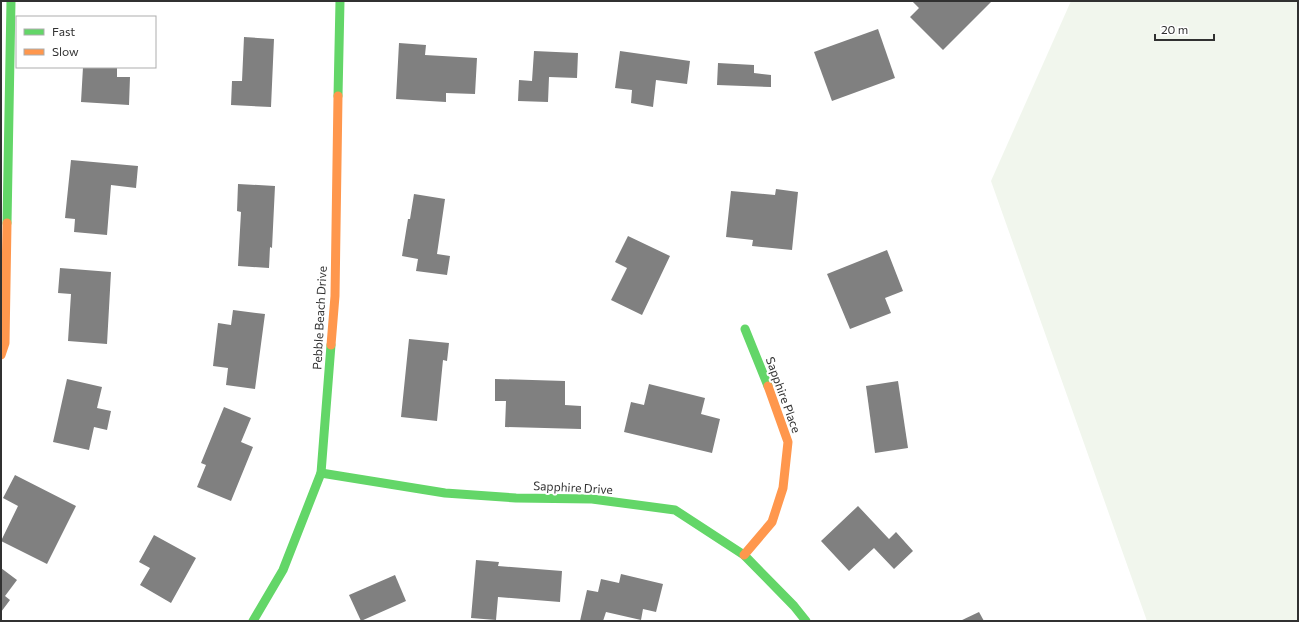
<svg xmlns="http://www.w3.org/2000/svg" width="1299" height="622" viewBox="0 0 1299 622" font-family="Commissioner,sans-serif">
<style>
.green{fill:#f1f6ed}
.building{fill:#808080}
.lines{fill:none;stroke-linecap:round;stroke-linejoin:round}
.fast{stroke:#63d668;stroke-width:9}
.slow{stroke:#ff974d;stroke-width:9}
.labels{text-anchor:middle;stroke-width:4;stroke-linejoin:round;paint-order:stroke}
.street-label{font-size:12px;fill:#313131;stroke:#fff}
</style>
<rect width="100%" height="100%" fill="#fff"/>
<!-- green -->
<polygon class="green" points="1071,1 1298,1 1298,621 1147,621 991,181"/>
<!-- building -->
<g class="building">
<polygon points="912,1 992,1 943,50 910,17 919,8"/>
<polygon points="878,29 895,78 832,101 814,52"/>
<polygon points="244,37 274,39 271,107 231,105 232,81 242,81"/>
<polygon points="399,43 426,45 425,55 477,58 475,94 446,93 446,102 396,99"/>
<polygon points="534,51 578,53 577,78 549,77 548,102 518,101 519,80 532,81"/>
<polygon points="620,51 690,61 687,84 656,80 653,107 631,103 632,90 615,88"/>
<polygon points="718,63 754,65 754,73 771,75 771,87 717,85"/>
<polygon points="83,67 117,67 117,77 130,77 129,105 81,102"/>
<polygon points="71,160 138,166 136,188 111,185 107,235 74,232 75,219 65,218"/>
<polygon points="238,184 275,186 272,248 270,247 269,268 238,266 241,212 237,211"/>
<polygon points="776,189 798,192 792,250 752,246 753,240 726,237 731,191 775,195"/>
<polygon points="414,194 445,199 437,254 450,256 447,275 416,271 418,259 402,256 408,219 410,219"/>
<polygon points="628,236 670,256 642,315 611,300 627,268 615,262"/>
<polygon points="887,250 903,291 885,298 891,313 850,329 827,274"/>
<polygon points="60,268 111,272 107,344 68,341 71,294 58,293"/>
<polygon points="233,310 265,314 255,389 226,385 228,368 213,366 218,323 231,325"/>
<polygon points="409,339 449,343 447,361 443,360 437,421 401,417"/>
<polygon points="67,379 102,387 97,408 111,411 107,430 94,427 89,450 53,442"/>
<polygon points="495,379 565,381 565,405 581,406 581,429 505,427 506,401 495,401"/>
<polygon points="898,381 908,448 875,453 866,386"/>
<polygon points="649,384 705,398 701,414 720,419 712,453 624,432 631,402 644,405"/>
<polygon points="224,407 251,418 241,442 253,447 231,501 197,487 206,465 201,463"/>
<polygon points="15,475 76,506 47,564 1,541 18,506 3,498"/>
<polygon points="858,506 889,539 896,532 913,551 894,569 874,548 849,571 821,541"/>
<polygon points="154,535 196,558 171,603 140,585 150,568 139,562"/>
<polygon points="476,560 499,562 498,566 562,571 560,602 498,597 496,620 471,618"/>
<polygon points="1,568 17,580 5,596 10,600 1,612"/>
<polygon points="621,574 663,584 656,612 643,609 641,620 606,612 603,621 580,621 587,590 598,592 601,579 619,583"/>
<polygon points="395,575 406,601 361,621 349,595"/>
<polygon points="979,612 984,621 960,621"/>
</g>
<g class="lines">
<!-- fast -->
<g class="fast">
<polyline points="338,96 340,1"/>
<polyline points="7,223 11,1"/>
<polyline points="745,329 768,386"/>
<polyline points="321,473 445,493 516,498 592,499 675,510 744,555 794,606 806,621"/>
<polyline points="253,621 283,570 321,473 331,345"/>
</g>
<!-- slow -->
<g class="slow">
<polyline points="331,345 335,296 338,96"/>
<polyline points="1,355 5,343 7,223"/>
<polyline points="744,555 772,522 783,488 788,442 768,386"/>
</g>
</g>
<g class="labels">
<!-- street labels -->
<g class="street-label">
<text transform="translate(320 318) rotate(-87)" y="4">Pebble Beach Drive</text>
<text transform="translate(783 395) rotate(70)" y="4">Sapphire Place</text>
<text transform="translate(573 488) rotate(3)" y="4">Sapphire Drive</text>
</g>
</g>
<!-- border -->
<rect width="1299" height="622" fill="none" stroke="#313131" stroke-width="4"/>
<!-- legend -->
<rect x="16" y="16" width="140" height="52" fill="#ffffff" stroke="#adadad"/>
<rect x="24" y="29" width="20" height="6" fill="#63d668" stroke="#adadad"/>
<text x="52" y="36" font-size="12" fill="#313131">Fast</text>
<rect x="24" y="49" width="20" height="6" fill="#ff974d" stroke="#adadad"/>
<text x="52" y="56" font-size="12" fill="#313131">Slow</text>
<!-- scale -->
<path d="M1155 34v6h59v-6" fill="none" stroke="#313131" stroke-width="2"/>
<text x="1161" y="34" font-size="12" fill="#313131" stroke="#ffffff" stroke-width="3" paint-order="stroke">20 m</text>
</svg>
